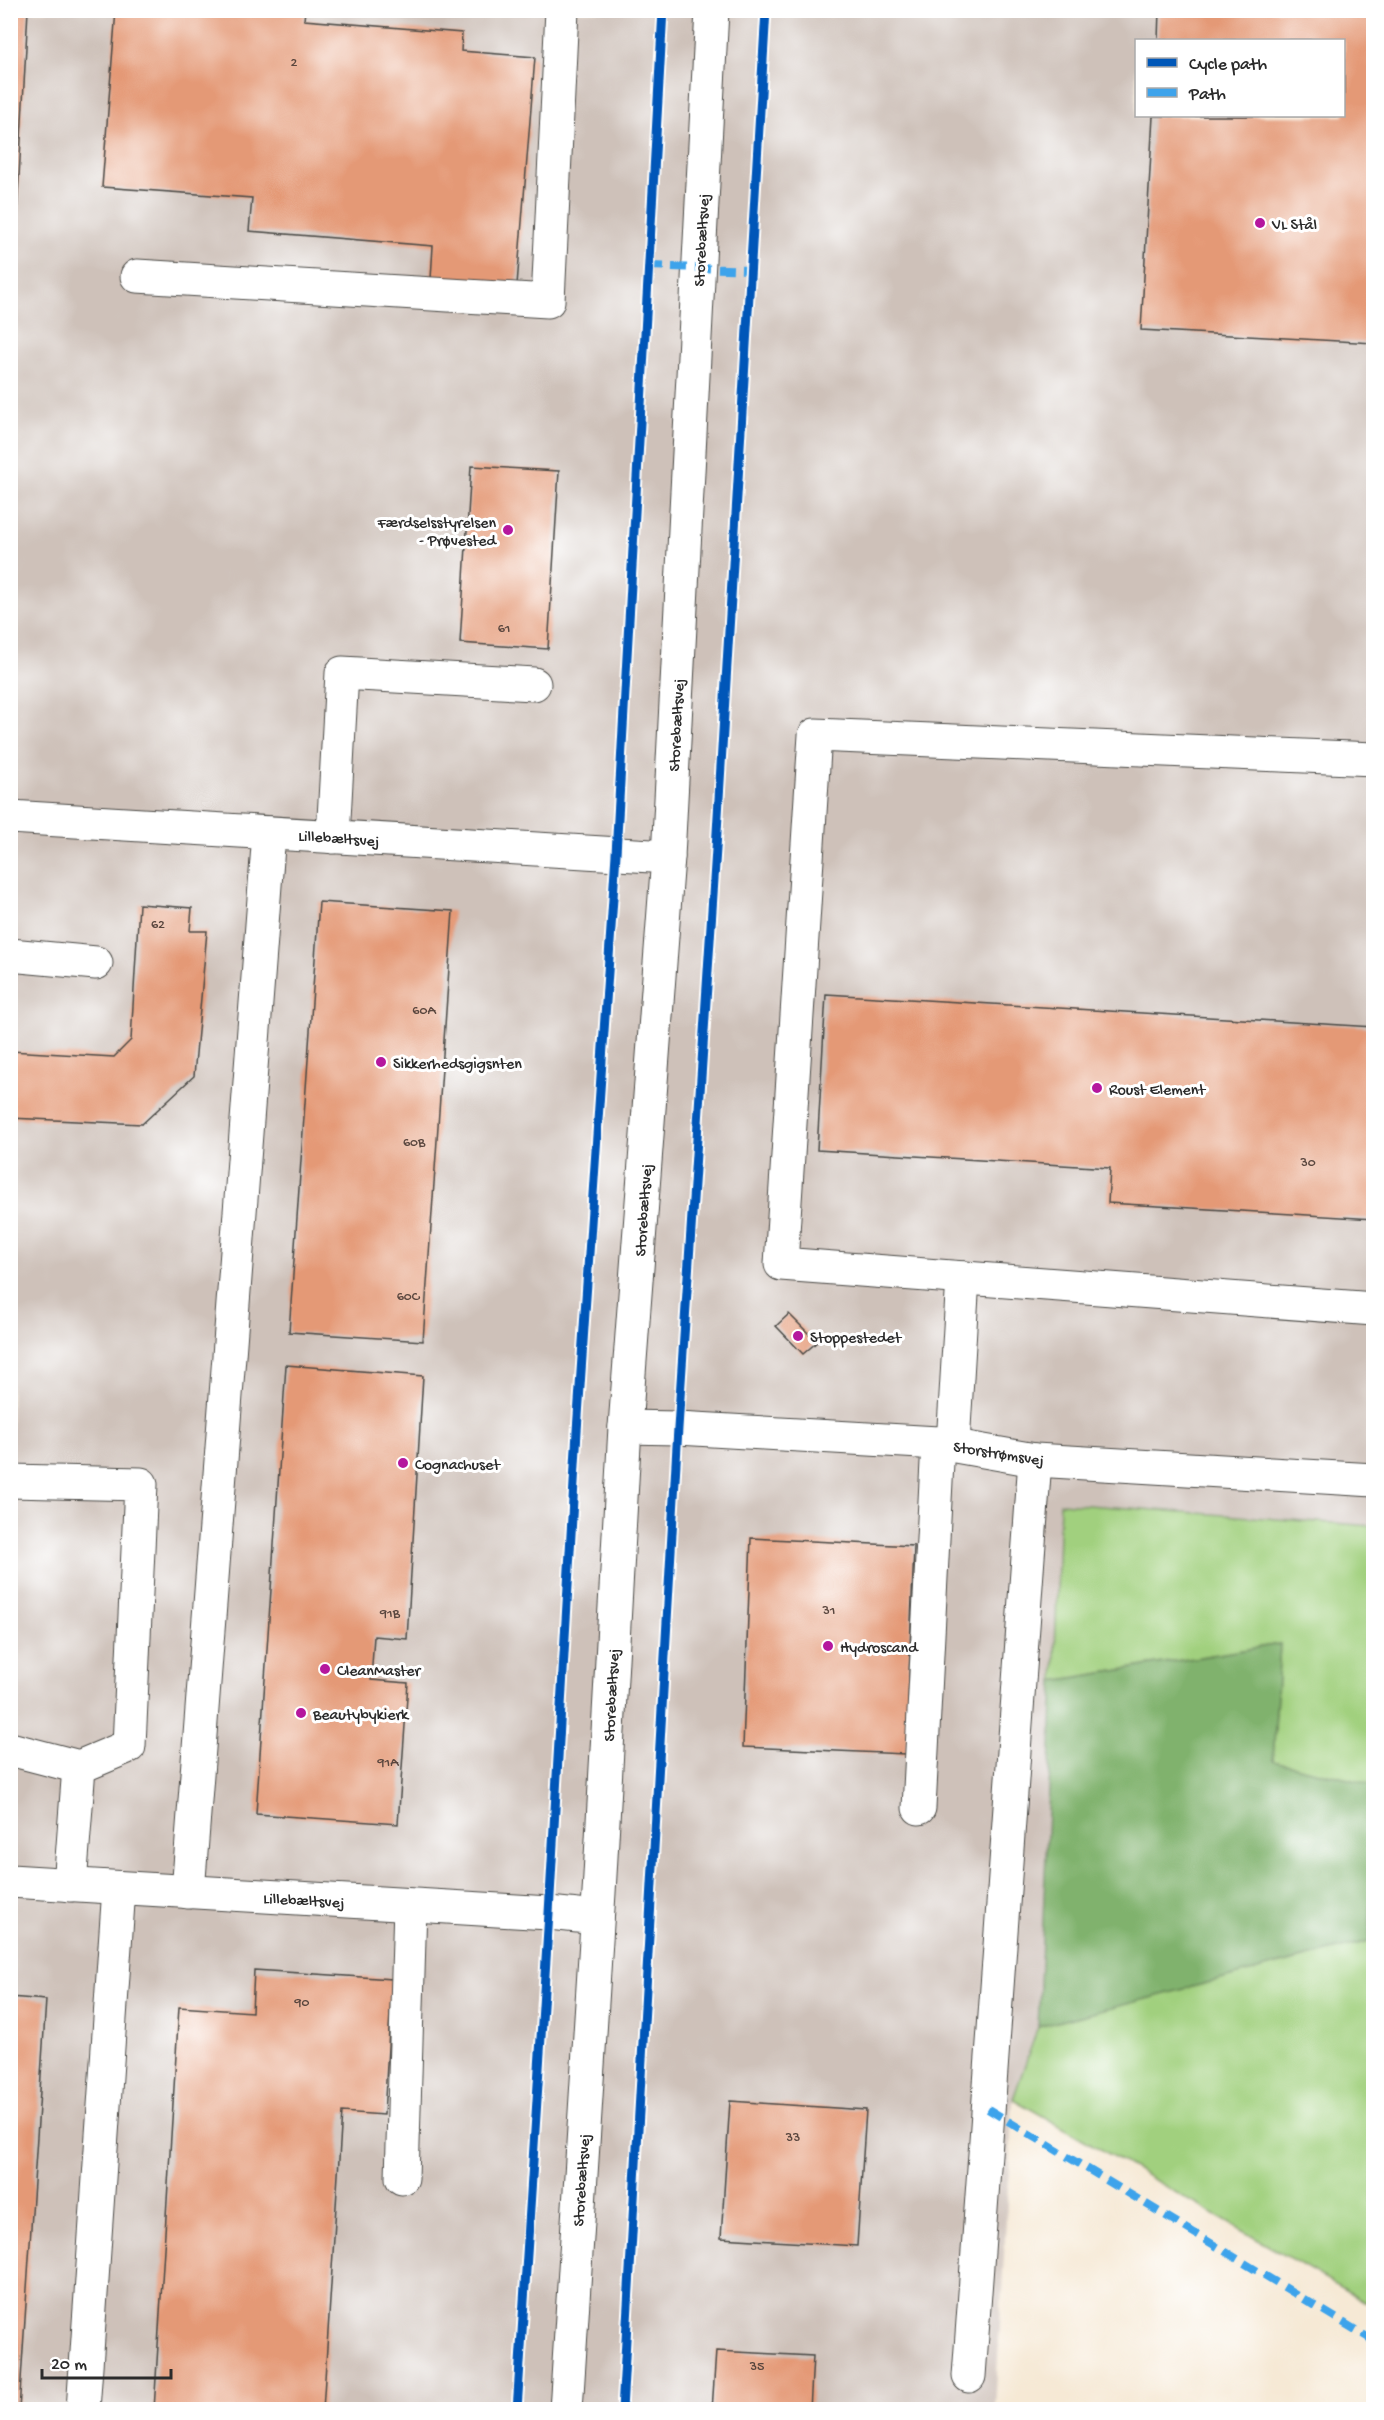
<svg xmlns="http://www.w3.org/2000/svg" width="1384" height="2420" viewBox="0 0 1384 2420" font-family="'Gochi Hand',sans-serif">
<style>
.industrial{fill:#cec1b9;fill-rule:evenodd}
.green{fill:#a1d07e;stroke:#667e54;stroke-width:1.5}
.forest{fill:#80b26d;stroke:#566e4c;stroke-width:1.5}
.building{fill:#e49976}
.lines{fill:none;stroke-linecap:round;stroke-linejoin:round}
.minor-casing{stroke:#494844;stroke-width:35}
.minor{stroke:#fff;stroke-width:33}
.quiet{stroke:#3ea3eb;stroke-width:8;stroke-dasharray:15 8;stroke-linecap:butt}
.cycleway-casing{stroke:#fff;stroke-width:13}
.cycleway{stroke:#0057b8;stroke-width:9}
.poi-dot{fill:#b5179e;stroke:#fff;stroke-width:2}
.labels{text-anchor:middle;stroke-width:6;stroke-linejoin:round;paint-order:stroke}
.number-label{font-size:14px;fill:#59463e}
.poi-label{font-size:16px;fill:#2b2b2b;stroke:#fff;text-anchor:start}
.street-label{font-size:16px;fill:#2b2b2b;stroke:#fff}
</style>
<rect width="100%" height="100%" fill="#fff"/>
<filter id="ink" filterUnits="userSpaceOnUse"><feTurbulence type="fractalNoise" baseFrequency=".0167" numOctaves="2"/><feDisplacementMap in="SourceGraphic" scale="12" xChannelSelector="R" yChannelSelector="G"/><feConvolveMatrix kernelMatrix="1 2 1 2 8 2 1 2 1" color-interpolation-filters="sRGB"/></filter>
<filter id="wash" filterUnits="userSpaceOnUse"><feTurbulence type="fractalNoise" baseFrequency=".008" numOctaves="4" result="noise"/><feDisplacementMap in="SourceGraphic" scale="24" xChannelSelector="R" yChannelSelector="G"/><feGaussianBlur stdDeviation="1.35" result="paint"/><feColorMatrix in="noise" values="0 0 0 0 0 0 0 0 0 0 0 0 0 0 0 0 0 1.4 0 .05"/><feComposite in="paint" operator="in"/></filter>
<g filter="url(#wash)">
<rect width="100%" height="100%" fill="#f6e9d5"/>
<!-- industrial -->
<path class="industrial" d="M11,11H1373V2307L1013,2099L995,2409L11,2410ZM1136,40H1344V116H1136Z"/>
<!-- green -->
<g class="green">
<polygon points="1060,1503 1373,1526 1373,1785 1273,1761 1280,1644 1054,1681"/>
<polygon points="1373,1858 1373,2306 1013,2099 1038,2027 1369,1941"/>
</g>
<!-- forest -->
<polygon class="forest" points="1280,1644 1273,1761 1373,1785 1373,1858 1369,1941 1038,2027 1054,1681"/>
<g id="blocks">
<!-- building -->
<g class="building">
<polygon points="10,10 28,10 15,251 10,250"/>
<polygon points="116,10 305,10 304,20 462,33 461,51 535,57 517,285 431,279 433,246 249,231 252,198 102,187"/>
<polygon points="1159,10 1374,10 1374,343 1141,330 1153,116 1344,116 1344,40 1158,40"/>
<polygon points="471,466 559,471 548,649 460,643"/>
<polygon points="319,902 453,911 423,1341 289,1332"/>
<polygon points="139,904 192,908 190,931 207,931 194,1076 142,1124 10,1118 10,1051 114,1057 131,1040"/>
<polygon points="826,994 1374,1027 1374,1219 1108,1203 1110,1168 817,1150"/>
<polygon points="789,1314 817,1342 803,1354 776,1326"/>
<polygon points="286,1365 423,1376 407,1639 374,1636 371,1680 408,1683 398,1824 256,1814"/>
<polygon points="751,1538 914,1546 906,1754 743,1747"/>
<polygon points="254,1970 392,1979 384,2115 342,2112 323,2410 154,2410 179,2007 252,2012"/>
<polygon points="10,1997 46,2000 19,2410 10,2410"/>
<polygon points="730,2101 866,2110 857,2246 721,2238"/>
<polygon points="716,2351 813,2356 810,2410 712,2410"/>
</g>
</g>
</g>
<g filter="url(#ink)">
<use href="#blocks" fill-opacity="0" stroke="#494844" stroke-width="1.5"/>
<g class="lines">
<defs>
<g id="minor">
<polyline points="137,276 548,301 562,10"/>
<polyline points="1374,759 815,735 781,1264 1374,1309"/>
<polyline points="10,817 668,857"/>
<polyline points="333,837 342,673 534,684"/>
<polyline points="10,955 96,963"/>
<polyline points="625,1427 678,1428 938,1443 1035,1460 1374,1480"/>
<polyline points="953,1444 963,1278"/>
<polyline points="10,1481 141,1484 129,1746 79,1767 10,1749"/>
<polyline points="919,1808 938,1443"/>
<polyline points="10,1881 549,1913 597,1918"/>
<polyline points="70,1885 79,1767"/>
<polyline points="188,1892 269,833"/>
<polyline points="402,2178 410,1905"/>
<polyline points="969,2376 1035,1460"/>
<polyline points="83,2410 119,1888"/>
<polyline points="566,2410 599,1893 625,1427 668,857 712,10"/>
</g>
</defs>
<!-- minor casing -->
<use href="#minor" class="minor-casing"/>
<!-- minor -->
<use href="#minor" class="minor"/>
<!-- quiet -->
<g class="quiet">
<polyline points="649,266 750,270"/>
<polyline points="988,2109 1374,2341"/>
</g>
<defs>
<g id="cycleway">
<polyline points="517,2410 549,1913 577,1431 616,854 663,10"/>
<polyline points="622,2410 678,1428 716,849 766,10"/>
</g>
</defs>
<!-- cycleway casing -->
<use href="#cycleway" class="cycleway-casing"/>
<!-- cycleway -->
<use href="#cycleway" class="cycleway"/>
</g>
</g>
<!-- markers -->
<g class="poi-dot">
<circle cx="1260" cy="223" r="6"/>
<circle cx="508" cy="530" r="6"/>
<circle cx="381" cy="1062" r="6"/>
<circle cx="1097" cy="1088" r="6"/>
<circle cx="798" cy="1336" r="6"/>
<circle cx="403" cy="1463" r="6"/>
<circle cx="828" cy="1646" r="6"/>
<circle cx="325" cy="1669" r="6"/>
<circle cx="301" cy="1713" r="6"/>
</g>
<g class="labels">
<!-- number labels -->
<g class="number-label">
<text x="294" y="66">2</text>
<text x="504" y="632">61</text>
<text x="158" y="928">62</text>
<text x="424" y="1014">60A</text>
<text x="414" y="1146">60B</text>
<text x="1308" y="1166">30</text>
<text x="408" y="1300">60C</text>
<text x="829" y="1614">31</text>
<text x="390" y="1617">91B</text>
<text x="388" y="1766">91A</text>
<text x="302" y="2006">90</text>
<text x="793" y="2141">33</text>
<text x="757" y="2370">35</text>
</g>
<!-- poi labels -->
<g class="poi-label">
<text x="1272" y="229">VL Stål</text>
<text x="496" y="527" text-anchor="end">Færdselsstyrelsen<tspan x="496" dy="18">- Prøvested</tspan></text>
<text x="393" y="1068">Sikkerhedsgigsnten</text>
<text x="1109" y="1094">Roust Element</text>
<text x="810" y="1342">Stoppestedet</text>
<text x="415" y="1469">Cognachuset</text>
<text x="840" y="1652">Hydroscand</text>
<text x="337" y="1675">CleanMaster</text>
<text x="313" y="1719">Beautybykierk</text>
</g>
<!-- street labels -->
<g class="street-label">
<text transform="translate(700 240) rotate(-87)" y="6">Storebæltsvej</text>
<text transform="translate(675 725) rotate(-87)" y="6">Storebæltsvej</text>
<text transform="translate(339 837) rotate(4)" y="6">Lillebæltsvej</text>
<text transform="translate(642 1210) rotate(-86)" y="6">Storebæltsvej</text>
<text transform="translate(999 1452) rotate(9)" y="6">Storstrømsvej</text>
<text transform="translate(610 1695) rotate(-87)" y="6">Storebæltsvej</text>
<text transform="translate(304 1899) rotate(3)" y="6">Lillebæltsvej</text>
<text transform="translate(580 2180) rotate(-86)" y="6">Storebæltsvej</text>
</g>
</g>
<!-- margin -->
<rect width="1384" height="2420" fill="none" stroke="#fff" stroke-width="36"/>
<!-- legend -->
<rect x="1135" y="39" width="210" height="78" fill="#ffffff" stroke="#aaaaaa" stroke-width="1.5"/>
<rect x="1147" y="58" width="30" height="9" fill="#0057b8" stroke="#aaaaaa" stroke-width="1.5"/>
<text x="1189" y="69" font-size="18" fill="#2b2b2b">Cycle path</text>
<rect x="1147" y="88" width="30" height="9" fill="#3ea3eb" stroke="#aaaaaa" stroke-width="1.5"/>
<text x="1189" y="99" font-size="18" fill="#2b2b2b">Path</text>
<!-- scale -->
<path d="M42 2369v9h129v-9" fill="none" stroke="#2b2b2b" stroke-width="3"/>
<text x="51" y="2369" font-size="18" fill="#2b2b2b" stroke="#ffffff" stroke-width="4.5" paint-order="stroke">20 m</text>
</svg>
